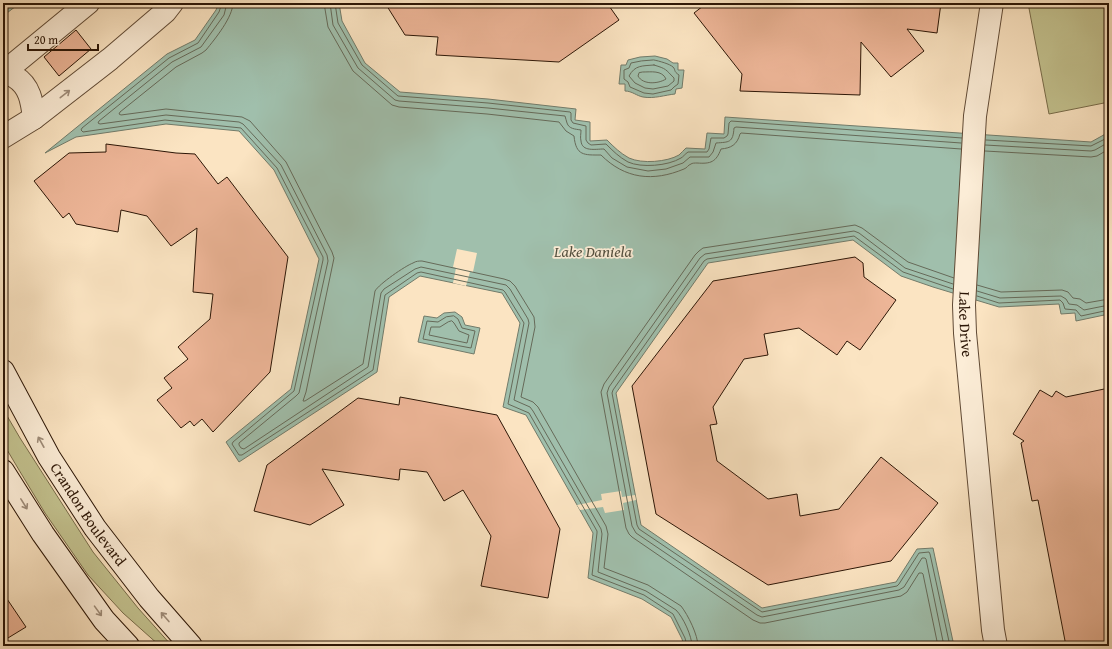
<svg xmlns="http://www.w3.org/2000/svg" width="1112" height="649" viewBox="0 0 1112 649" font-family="'Gentium Book Plus',serif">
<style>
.green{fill:#c3c28f;stroke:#786c4a}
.water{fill:#a0bfac;stroke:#727b6a}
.pier{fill:#fbe4c2}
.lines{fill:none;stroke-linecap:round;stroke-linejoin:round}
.shore{stroke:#666a59;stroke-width:1}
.building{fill:#edb597;stroke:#2c1606}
.street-casing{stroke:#604a35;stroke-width:24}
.secondary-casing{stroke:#2c1606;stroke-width:24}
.street{stroke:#fcedd7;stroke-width:22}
.secondary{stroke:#fcedd7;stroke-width:22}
.oneway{stroke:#9e8c79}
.labels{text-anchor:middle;stroke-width:3.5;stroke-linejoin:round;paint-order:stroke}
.street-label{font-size:15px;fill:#2c1606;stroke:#fcedd7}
.water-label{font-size:16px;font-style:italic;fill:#555140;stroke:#fcedd7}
</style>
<rect width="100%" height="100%" fill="#fbe4c2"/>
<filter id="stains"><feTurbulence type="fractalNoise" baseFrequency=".005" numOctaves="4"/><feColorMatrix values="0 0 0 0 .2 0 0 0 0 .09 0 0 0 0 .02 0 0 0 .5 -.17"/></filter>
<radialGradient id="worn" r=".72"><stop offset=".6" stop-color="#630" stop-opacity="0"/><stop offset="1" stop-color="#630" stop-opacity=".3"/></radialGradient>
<!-- green -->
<g class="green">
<polygon points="1028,3 1109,3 1109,102 1049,114"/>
<polygon points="3,409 20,438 93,552 138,608 172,646 160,646 123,613 88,575 45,513 19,470 3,443"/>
</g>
<!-- water -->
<g class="water">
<polygon points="3,3 20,3 3,16"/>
<path d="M219,3H339L342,21L365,63L400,92L488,99L576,109L575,120L590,122V141L607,140C614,147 620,153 629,158C642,164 667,162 679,155C681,153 684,150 686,148L705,149L707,133L724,134L725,117L1091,142L1109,132V314L1076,321L1075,313L1061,314L1059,304L999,307L933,287L901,276L853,240L708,263L616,393L641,525L762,608L896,582L917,549L933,548L954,646H684L682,639L671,617L642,599L588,578L593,533L526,415L503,407L520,323L502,293L420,276L389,297L377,372L239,462L226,442L291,389L319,259L274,170L239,131L166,124L76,137L45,153L167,54L195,40L216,10Z"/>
<path d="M655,56L667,59L673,63H678V70H684L682,88L676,89L675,94C665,95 654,99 643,97C637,96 632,91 625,91V84H619L621,65H626L628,60L640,57Z"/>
<polygon points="455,312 462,317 465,325 480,328 474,354 418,342 424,316 437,318 444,313"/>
</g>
<!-- pier -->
<g class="pier">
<polygon points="457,249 477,253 473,272 470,272 466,286 453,283 456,268 453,267"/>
<polygon points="621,491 622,497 635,495 636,500 623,503 624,510 605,513 603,507 580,510 577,505 602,500 601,494"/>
</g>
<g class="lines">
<!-- shore -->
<g class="shore">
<polyline points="222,3 219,12 198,43 169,58 82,128 81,130 83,132 165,120 241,128 277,168 323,257 323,260 294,391 233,442 232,444 239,455 242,455 373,370 385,295 417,273 421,272 503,290 505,292 524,323 508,404 529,413 597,531 597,533 592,575 644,595 673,614 685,638 687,646"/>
<path d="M227,3L224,15L201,47L172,62L99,121L98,123L100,124L166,115L239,122L243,124L281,165L327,255L328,261L299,393L296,396L239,443V445L241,448L244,449L368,367L381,293L384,289L415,269L421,267L506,285L510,289L528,319L529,323L514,400L530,407L533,411L601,529L602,534L598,572L646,591L676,610C683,617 692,636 692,646"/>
<path d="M233,3C233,17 215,39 206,50L202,53L176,67L120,112L119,114L121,115L166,109L242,117L250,121L286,162L332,252L334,258L306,392L303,401H305L363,364L375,291C379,284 405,266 413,263C416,261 419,261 422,261L504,279L510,281L515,286L534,317L535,327L521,397L533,402L538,407L606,526L608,534L604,568L648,585L681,606C688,615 698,635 698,646"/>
<path d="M324,3L328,27L353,71L392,105L399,107L487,114L559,122L566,131L574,136C576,156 584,155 601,155C625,179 653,182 684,169C687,168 688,165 691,164C692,163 695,163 697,163C711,164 716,162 721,149C731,148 737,145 740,134L741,133L961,149"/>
<path d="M330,3L333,25L358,68L395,100L399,101L488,108L565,116C566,118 566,121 567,123C569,129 575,129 581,130C581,134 580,137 581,141C582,152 595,149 604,149L612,158L627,167L648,171L666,169L683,163L690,157H709L713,152L716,143C729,142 733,143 734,128L736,127L961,143"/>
<path d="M335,3L338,23L362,65L398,96L488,103L570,112L571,113V120L573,123L586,126V140L588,143L591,145L606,144C613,151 619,157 628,162C641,168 668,166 681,158C683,157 685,154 688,152H707L709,149L711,138H724L727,136L728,134L729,123L731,121L962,138"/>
<path d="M654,60C659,61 670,64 673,67C676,70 673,71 679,75L678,84L674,87L671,90L653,94L644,93L630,87L628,82L624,79V70L629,68L631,63L641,61Z"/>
<path d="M654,65C667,69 665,69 674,78V81L668,86L653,89L645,88L635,83L629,76C635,65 642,66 654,65Z"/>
<path d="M643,72C651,72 662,70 666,79C658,84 643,85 638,76L639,73Z"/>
<polyline points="986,140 1091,146 1109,137"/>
<polyline points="985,145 1091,151 1095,150 1109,142"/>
<polyline points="985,151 1091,157 1097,156 1109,149"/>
<polyline points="977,285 1001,292 1062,290 1068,292 1073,298 1080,299 1086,303 1109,299"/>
<polyline points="977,291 1000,298 1061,296 1066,299 1069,304 1077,305 1084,310 1109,305"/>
<polyline points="977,296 999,303 1060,300 1063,303 1065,309 1076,310 1081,316 1109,310"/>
<polygon points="454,316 458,319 462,328 475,331 471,348 423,339 427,321 438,322 446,317"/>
<polygon points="452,321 454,323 459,331 469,335 467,343 429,335 431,327 440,327 448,322"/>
<polyline points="938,646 923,574 922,573 919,573 907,592 901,596 765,623 760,623 753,620 632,537 629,534 626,528 601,392 604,384 695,255 699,251 703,248 855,225 862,228 908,262 954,278"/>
<polyline points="944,646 926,559 925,558 922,558 904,587 899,590 762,617 757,615 636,533 632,526 607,393 609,387 700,258 705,254 854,231 859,233 905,268 953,284"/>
<polyline points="950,646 930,554 929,552 919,553 899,584 897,586 762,612 639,529 637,525 612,393 613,390 704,261 707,259 854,236 903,272 953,289"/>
</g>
</g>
<!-- building -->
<g class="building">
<polygon points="385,3 607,3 619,20 559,62 436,55 438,37 405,35"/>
<polygon points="707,3 941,3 937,33 907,29 924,51 891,77 861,42 860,95 740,91 742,74 694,13"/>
<polygon points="76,30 91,49 59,76 44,57"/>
<polygon points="106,144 176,153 195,154 218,184 227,177 288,257 270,372 213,432 202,419 194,426 190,421 181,428 157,400 172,388 164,378 188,359 178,347 210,319 213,294 193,292 197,228 171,246 147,216 121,210 118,232 76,224 69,213 63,218 34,181 69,153 106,152"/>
<polygon points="855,257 863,263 864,277 896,300 860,350 847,341 837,355 799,328 764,334 768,355 744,359 713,407 717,424 710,425 717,461 768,499 797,494 800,516 839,509 881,457 938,503 891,561 768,585 656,514 632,386 713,281"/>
<polygon points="1109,388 1109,646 1066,646 1038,500 1032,501 1021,443 1024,441 1013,434 1040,390 1052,397 1056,391 1066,397"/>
<polygon points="400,397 497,415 560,529 548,598 481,586 491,536 463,490 444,501 427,472 400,469 399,480 322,469 344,505 310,525 254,511 267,465 358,398 399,405"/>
<polygon points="3,593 26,627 3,641"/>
</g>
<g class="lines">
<defs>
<g id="street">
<path id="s1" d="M992,3L975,116L964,305L965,333L993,630L996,646"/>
<polyline points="3,72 9,68 88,3"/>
<path d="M3,73C7,74 12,75 15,77C30,86 32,102 34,118"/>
<polyline points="3,137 34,118 110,59 165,12 172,3"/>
</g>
<g id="secondary">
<path id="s2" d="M3,371L49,457L95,528L149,598L191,646"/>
<polyline points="3,471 43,534 104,620 128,646"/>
</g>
</defs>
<!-- street casing -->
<use href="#street" class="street-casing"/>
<!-- secondary casing -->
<use href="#secondary" class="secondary-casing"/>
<!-- street -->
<use href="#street" class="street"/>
<!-- secondary -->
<use href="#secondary" class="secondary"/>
</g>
<!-- one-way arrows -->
<defs><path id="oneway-shaft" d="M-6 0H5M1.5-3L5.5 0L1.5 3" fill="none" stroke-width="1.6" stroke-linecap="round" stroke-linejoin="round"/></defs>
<g class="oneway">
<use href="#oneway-shaft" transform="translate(65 94) rotate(-38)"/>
<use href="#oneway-shaft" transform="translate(41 442) rotate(-119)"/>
<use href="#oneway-shaft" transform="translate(24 504) rotate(58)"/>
<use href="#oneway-shaft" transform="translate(98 611) rotate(54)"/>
<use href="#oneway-shaft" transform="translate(165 617) rotate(-131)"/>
</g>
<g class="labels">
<!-- street labels -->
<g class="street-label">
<text dy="5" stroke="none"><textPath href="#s1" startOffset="323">Lake Drive</textPath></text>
<text dy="5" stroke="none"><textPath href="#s2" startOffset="167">Crandon Boulevard</textPath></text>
</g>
<!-- water labels -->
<g class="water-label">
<text x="593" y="257">Lake Daniela</text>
</g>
</g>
<!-- margin -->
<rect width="1112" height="649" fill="none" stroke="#fbe4c2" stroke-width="16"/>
<rect x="4" y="4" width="1104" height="641" fill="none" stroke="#2c1606" stroke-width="2"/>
<rect x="8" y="8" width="1096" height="633" fill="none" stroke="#2c1606"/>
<!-- scale -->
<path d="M28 44v6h70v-6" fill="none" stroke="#2c1606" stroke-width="2"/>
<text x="34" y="44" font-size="12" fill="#2c1606" stroke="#fcedd7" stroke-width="3" paint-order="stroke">20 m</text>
<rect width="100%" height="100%" filter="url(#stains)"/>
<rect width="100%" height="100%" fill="url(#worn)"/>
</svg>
